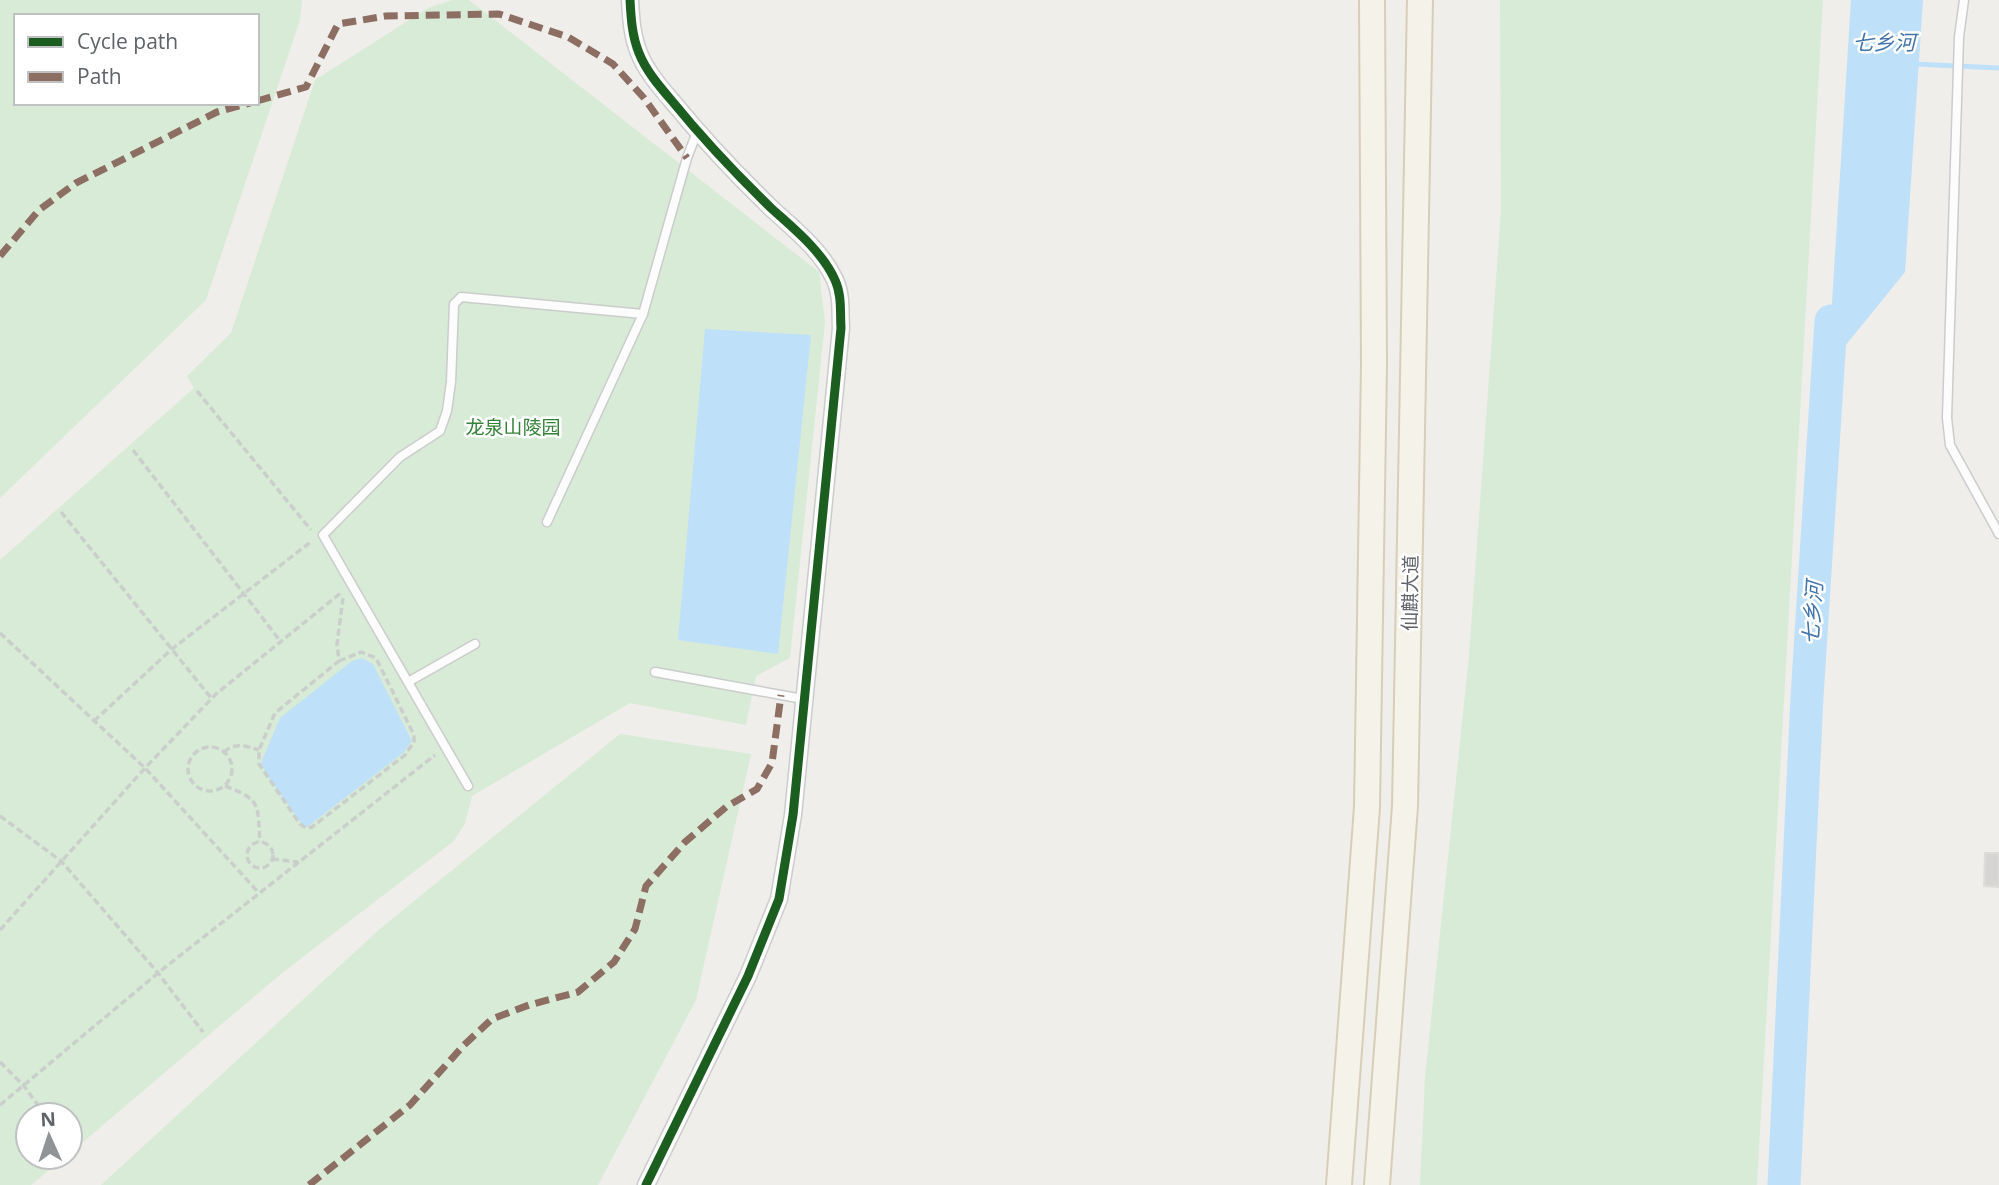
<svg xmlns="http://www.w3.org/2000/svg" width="1999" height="1185" viewBox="0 0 1999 1185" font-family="'Open Sans','Noto Sans SC',sans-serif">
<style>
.green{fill:#d8ebd6;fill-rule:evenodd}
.water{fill:#bfe0f9}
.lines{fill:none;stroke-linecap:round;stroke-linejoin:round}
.stream{stroke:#bfe0f9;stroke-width:5}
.river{stroke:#bfe0f9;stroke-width:33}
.building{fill:#d6d5d3;stroke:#deddd9;stroke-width:2}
.lane-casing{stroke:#cbcccc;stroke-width:11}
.street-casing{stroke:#cbcccc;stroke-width:19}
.primary-casing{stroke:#d7ceb8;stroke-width:28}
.path{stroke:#cacfcc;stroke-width:3.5;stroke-dasharray:7 3.5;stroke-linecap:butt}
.lane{stroke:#fdfcfc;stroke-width:8}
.street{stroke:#fdfcfc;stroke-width:16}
.primary{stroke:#f4f2e9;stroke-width:24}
.quiet{stroke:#8d6e63;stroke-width:7;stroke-dasharray:14 7;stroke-linecap:butt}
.cycleway-casing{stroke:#fff;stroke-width:13}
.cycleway{stroke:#1b5e20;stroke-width:9}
.labels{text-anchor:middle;stroke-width:5;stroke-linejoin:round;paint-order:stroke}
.park-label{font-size:19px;fill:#348238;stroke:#fff}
.street-label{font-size:19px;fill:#5f6368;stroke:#fff}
.water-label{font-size:21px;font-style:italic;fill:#4174aa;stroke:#fff}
</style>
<rect width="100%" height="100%" fill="#efeeea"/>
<!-- green -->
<g class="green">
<path d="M0,0H302L300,20L206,300L0,498ZM16,16H257V103H16Z"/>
<polygon points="452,0 469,0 819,272 825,322 790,658 756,676 746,725 630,703 472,796 465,823 454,841 282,973 70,1153 70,1115 28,1115 28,1157 65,1157 31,1185 0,1185 0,560 194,388 187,376 231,333 315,80 428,8"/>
<polygon points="1500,0 1823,0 1757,1185 1420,1185 1425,1077 1469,656 1501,210"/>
<polygon points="620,734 751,754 696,1000 598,1185 101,1185 382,927"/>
</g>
<!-- water -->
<g class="water">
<polygon points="1851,0 1923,0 1905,272 1828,367"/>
<polygon points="705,329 811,335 778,654 678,640"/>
<polygon points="362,658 373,664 412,741 403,753 307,827 302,824 270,780 261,763 280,718 352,661"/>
</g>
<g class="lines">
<!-- stream -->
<polyline class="stream" points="1915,64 1999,68"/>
<!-- river -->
<polyline class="river" points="1784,1185 1807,697 1831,321"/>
</g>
<!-- building -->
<polygon class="building" points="1985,853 1999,853 1999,887 1984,886"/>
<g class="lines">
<defs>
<g id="lane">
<polyline points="1964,0 1959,37 1947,418 1950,445 1999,534"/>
<polyline points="547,522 643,314 687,158 697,132"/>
<polyline points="655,672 803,699"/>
<polyline points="408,682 475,644"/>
<polyline points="468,786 323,535 400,457 440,431 447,411 451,382 454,304 461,297 643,314"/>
</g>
<path id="street" d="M630,0C631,18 632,36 639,53C646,71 660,87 672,101C703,139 736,174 771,208C794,229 822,251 835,280C842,295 840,312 841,328L793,815L779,899L748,976L646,1185"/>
<g id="primary">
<polyline points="1339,1185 1367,807 1374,364 1372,0"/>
<polyline points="1377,1185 1405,806 1420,0"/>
</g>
</defs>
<!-- lane casing -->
<use href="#lane" class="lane-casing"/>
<!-- street casing -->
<use href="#street" class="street-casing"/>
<!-- primary casing -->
<use href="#primary" class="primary-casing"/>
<!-- path -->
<g class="path">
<polyline points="197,391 311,530"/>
<polyline points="133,450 281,642"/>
<polyline points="61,512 212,699"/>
<polyline points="0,633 145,768 259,893"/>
<polyline points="339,661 361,652 376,658 414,735 414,742 405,755 312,827 306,828 300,824 259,764 259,750 275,713 339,661 337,644 343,598"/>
<polyline points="94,721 172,649 312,541"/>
<circle cx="210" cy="769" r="22"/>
<path d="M224,752C235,742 246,746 259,750"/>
<path d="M225,786C263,800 257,806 260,842"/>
<polyline points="0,816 61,861 158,973 203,1032"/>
<circle cx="260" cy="855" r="13"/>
<polyline points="272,859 298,862"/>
<polyline points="0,930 145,768 216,694 342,592"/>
<polyline points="0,1062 24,1086 45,1115"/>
<polyline points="0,1105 158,973 435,755"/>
</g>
<!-- lane -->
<use href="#lane" class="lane"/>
<!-- street -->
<use href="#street" class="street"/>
<!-- primary -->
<use href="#primary" class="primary"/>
<!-- quiet -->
<g class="quiet">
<polyline points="257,101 306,87 338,24 386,16 499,14 568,37 613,64 644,98 687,158"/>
<polyline points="0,256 39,210 76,183 217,112 250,103"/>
<polyline points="309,1185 410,1105 464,1045 492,1019 529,1005 578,992 614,962 635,929 646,886 685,842 726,807 757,789 772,763 781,695"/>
</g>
<defs>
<path id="cycleway" d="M630,0C631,18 632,36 639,53C646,71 660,87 672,101C703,139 736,174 771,208C794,229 822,251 835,280C842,295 840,312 841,328L793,815L779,899L748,976L646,1185"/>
</defs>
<!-- cycleway casing -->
<use href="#cycleway" class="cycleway-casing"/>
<!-- cycleway -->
<use href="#cycleway" class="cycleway"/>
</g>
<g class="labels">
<!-- park labels -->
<g class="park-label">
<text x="513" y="434">龙泉山陵园</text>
</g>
<!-- street labels -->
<g class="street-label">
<text transform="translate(1410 593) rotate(-89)" y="7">仙麒大道</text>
</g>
<!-- water labels -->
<g class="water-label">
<text x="1884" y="50">七乡河</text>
<text transform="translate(1813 613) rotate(-86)" y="7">七乡河</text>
</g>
</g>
<!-- legend -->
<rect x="14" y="14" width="245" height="91" fill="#ffffff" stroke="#bfc1c3" stroke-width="2"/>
<rect x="28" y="37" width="35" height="10" fill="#1b5e20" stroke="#bfc1c3" stroke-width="2"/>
<text x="77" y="49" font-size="21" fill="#5f6368">Cycle path</text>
<rect x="28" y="72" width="35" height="10" fill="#8d6e63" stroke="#bfc1c3" stroke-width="2"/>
<text x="77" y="84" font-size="21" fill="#5f6368">Path</text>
<!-- north arrow -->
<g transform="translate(49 1136) rotate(357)"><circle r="33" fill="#ffffff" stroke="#bfc1c3" stroke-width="2"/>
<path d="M0-5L12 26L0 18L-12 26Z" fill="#919496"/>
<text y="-10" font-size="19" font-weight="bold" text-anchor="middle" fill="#5f6368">N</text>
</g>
</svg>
